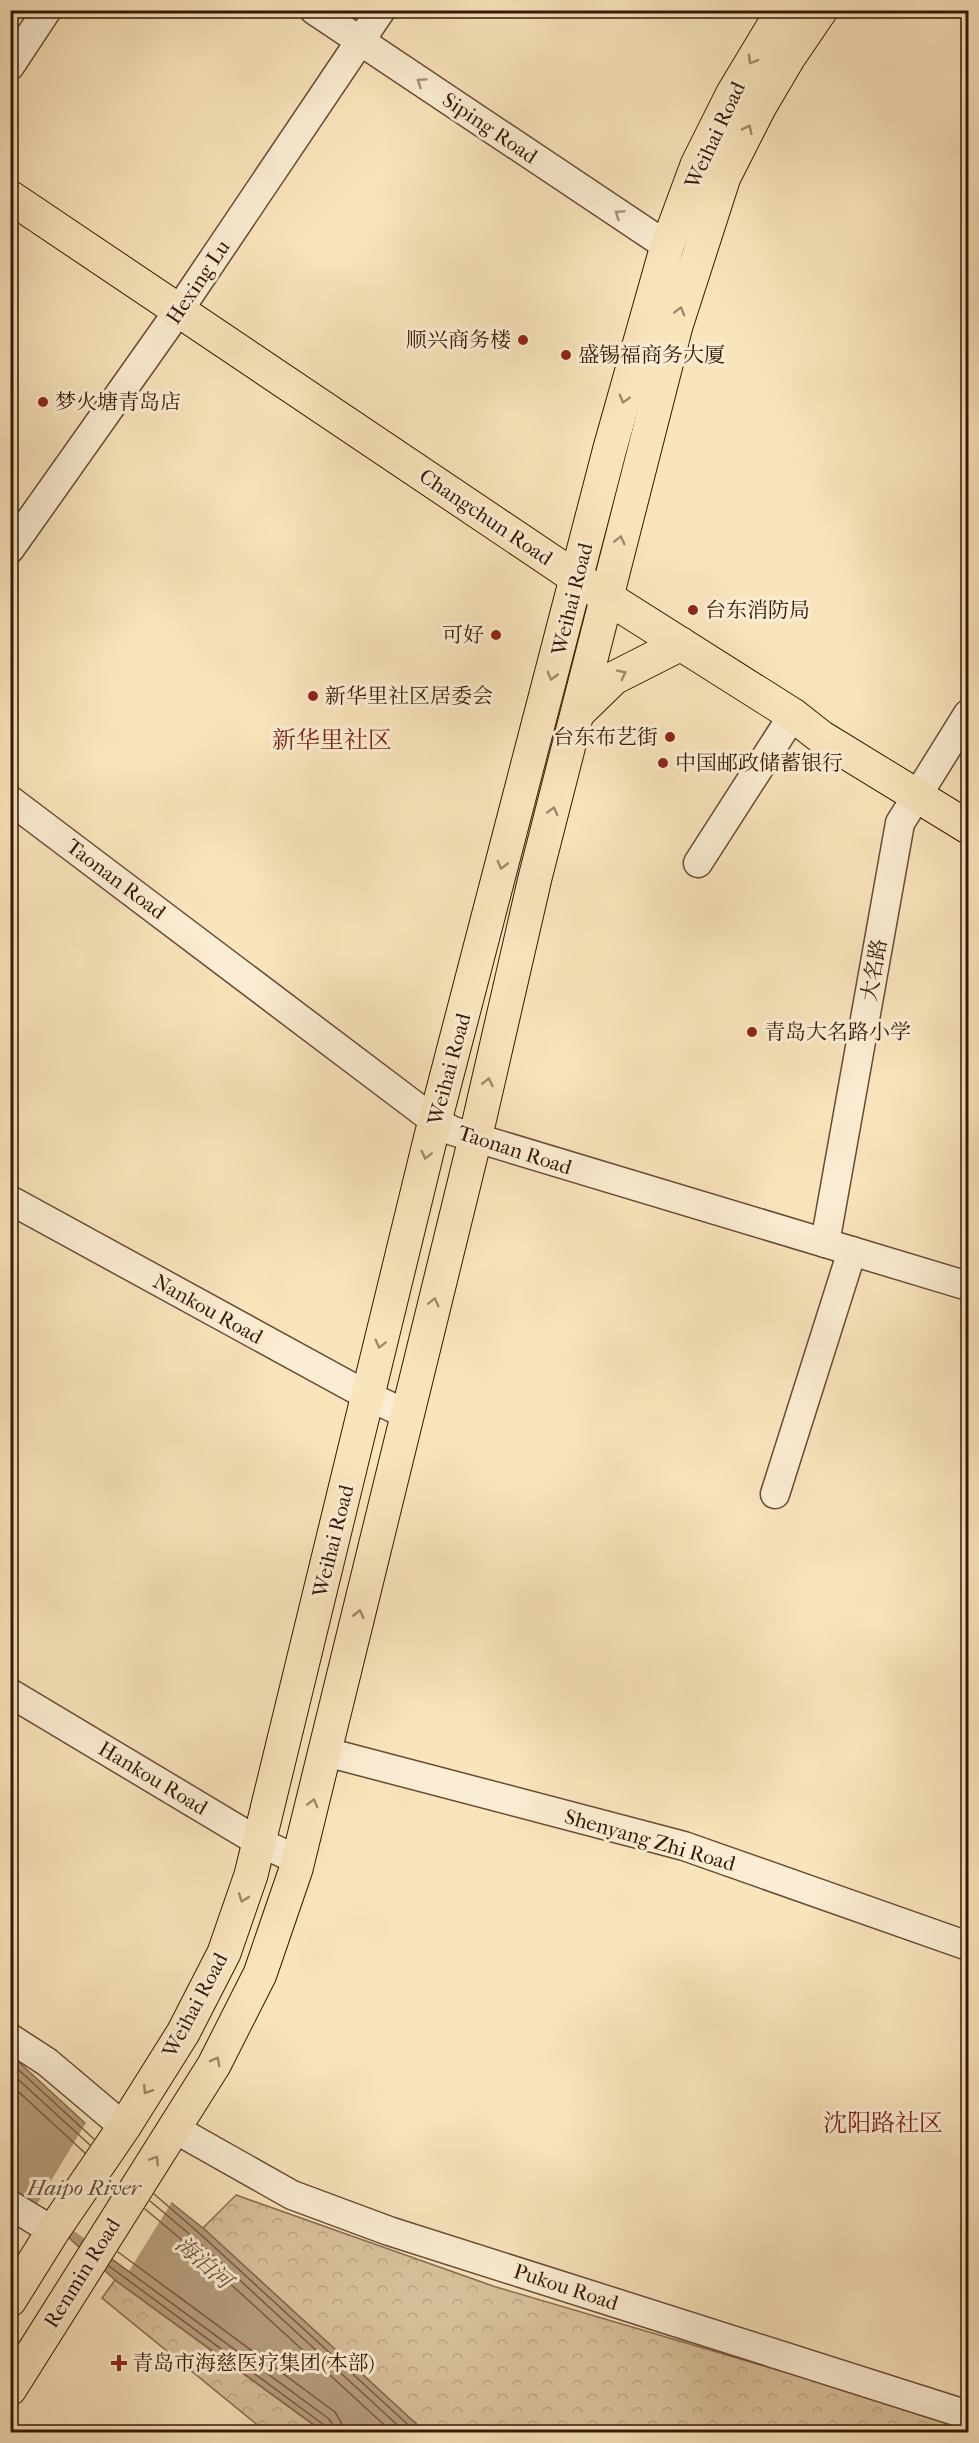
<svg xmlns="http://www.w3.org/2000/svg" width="979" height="2443" viewBox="0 0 979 2443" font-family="'IM FELL French Canon','Noto Serif SC',serif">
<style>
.forest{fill:url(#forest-crowns);stroke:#886c52;stroke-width:1.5}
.water{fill:#b79e7e;stroke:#84684e;stroke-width:1.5}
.pier{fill:#f9e4bb}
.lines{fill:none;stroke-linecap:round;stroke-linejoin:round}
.shore{stroke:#775a42;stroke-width:1.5}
.minor-casing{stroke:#684a34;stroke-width:31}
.major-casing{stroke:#371607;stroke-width:35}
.minor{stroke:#fbedd3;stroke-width:28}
.major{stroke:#f9e4bb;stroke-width:33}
.oneway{stroke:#a2876a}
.oneway2{stroke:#a38c77}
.poi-dot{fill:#8f2418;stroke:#fbedd3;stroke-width:2}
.labels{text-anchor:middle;stroke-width:6;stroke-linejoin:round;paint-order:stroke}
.street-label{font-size:21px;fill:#371607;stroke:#fbedd3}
.poi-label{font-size:21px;fill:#371607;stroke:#fbedd3;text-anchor:start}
.water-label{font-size:22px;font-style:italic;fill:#6a4c37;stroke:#fbedd3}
.quarter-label{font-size:24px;fill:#7a1f14;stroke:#fbedd3}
</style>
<defs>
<pattern id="forest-crowns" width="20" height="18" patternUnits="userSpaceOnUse" patternTransform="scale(1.5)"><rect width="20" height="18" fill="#d8c19c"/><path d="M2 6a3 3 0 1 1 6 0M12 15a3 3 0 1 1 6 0" fill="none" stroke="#baa585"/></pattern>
</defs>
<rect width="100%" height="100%" fill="#f9e4bb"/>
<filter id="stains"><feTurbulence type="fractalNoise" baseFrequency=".00333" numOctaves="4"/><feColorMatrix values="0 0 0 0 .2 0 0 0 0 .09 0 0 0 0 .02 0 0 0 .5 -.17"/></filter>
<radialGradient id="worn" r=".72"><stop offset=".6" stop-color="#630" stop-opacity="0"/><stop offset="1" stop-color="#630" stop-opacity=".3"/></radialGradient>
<!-- forest -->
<g class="forest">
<polygon points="236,2195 493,2286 968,2426 968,2432 425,2432 203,2228"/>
<polygon points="115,2280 323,2432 266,2432 102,2298"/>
</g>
<!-- water -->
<polygon class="water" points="10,2054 174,2205 203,2228 425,2432 324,2432 115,2280 11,2185"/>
<!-- pier -->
<polygon class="pier" points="87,2121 173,2200 129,2271 37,2204"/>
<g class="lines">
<!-- shore -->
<g class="shore">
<polyline points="10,2062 94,2139"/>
<polyline points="10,2072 90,2145"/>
<polyline points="10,2084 85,2153"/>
<polyline points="154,2194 199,2233 416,2432"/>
<polyline points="150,2201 194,2238 405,2432"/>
<polyline points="145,2209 188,2245 392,2432"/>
<polyline points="118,2252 335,2412 341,2422 343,2432"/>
<polyline points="113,2260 329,2419 333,2425 334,2432"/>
<polyline points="109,2266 324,2425 327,2432"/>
</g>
<defs>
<g id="minor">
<polyline points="314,10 667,246"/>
<polyline points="10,66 47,10"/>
<polyline points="10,549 179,310 381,10"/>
<polyline points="10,800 435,1121 453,1131 968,1286"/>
<polyline points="698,863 793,715"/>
<polyline points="10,1200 368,1396 406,1414"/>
<polyline points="825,1243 900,823 968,714"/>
<polyline points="775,1494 852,1251"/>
<polyline points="10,1693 259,1842 298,1860"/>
<polyline points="326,1752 684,1846 968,1946"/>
<polyline points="10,2038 47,2062 124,2127"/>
<polyline points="175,2129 292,2195 389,2231 968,2415"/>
<polyline points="10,2205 53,2231"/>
</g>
<g id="major">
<polyline points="10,197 578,579 793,715 821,737 968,827"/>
<polyline points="579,712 614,678 681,644"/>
<polyline points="10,2300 53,2231 124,2127 183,2033 224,1953 251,1875 430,1140 610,448 667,246 697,165 733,93 783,10"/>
<polyline points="10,2389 214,2065 260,1974 296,1869 475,1139 535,878 676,326 724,177 759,108 789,57 821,10"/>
</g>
</defs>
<!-- minor casing -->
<use href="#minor" class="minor-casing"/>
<!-- major casing -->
<use href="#major" class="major-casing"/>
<!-- minor -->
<use href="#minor" class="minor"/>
<!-- major -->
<use href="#major" class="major"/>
</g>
<!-- one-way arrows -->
<defs><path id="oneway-chevron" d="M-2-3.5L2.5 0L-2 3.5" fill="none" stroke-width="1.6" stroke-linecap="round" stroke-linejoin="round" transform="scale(1.5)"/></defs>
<g class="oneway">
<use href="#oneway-chevron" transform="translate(752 60) rotate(120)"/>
<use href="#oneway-chevron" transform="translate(748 129) rotate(-64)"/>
<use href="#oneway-chevron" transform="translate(680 311) rotate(-74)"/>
<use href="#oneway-chevron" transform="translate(624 399) rotate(106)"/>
<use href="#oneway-chevron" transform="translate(620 540) rotate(-76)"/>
<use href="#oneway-chevron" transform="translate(622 674) rotate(-27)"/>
<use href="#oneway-chevron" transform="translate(552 676) rotate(105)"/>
<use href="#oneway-chevron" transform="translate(553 811) rotate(-75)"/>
<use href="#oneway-chevron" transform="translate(502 865) rotate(105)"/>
<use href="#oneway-chevron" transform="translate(488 1082) rotate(-77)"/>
<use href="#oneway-chevron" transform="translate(426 1155) rotate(104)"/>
<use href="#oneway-chevron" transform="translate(434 1302) rotate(-76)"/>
<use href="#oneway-chevron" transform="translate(380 1344) rotate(104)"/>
<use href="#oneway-chevron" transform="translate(359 1614) rotate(-77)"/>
<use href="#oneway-chevron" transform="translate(313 1803) rotate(-75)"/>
<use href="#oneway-chevron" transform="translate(243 1898) rotate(109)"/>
<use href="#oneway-chevron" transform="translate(216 2061) rotate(-62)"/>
<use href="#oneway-chevron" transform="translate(147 2090) rotate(122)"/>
<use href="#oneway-chevron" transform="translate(155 2160) rotate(-57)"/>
</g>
<g class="oneway2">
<use href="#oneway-chevron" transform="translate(421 82) rotate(-146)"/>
<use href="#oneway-chevron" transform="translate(619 214) rotate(-146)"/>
</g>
<!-- markers -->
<g class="poi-dot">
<circle cx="523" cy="340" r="6"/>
<circle cx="566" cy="355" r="6"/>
<circle cx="43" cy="402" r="6"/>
<circle cx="693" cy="610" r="6"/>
<circle cx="496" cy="635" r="6"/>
<circle cx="313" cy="696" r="6"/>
<circle cx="670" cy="737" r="6"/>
<circle cx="663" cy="763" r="6"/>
<circle cx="752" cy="1032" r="6"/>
<path d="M116 2354h6v6h6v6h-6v6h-6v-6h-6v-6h6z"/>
</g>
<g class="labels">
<!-- street labels -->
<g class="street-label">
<text transform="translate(490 128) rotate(34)" y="7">Siping Road</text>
<text transform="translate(715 135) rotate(-65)" y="7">Weihai Road</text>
<text transform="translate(198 282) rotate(-56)" y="7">Hexing Lu</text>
<text transform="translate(486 517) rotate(34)" y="7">Changchun Road</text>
<text transform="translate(572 599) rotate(-76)" y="7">Weihai Road</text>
<text transform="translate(116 879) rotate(37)" y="7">Taonan Road</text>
<text transform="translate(874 970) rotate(-80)" y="7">大名路</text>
<text transform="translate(449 1069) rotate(-75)" y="7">Weihai Road</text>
<text transform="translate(515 1150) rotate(18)" y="7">Taonan Road</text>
<text transform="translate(208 1309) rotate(29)" y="7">Nankou Road</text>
<text transform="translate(333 1541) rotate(-76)" y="7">Weihai Road</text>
<text transform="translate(153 1778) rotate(31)" y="7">Hankou Road</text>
<text transform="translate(650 1840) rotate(16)" y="7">Shenyang Zhi Road</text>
<text transform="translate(195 2005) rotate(-62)" y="7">Weihai Road</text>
<text transform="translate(82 2273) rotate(-58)" y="7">Renmin Road</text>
<text transform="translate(566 2287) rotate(18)" y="7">Pukou Road</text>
</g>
<!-- poi labels -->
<g class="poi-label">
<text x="511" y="347" text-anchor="end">顺兴商务楼</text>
<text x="578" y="362">盛锡福商务大厦</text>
<text x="55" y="409">梦火塘青岛店</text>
<text x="705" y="617">台东消防局</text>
<text x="484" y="642" text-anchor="end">可好</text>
<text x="325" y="703">新华里社区居委会</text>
<text x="658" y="744" text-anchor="end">台东布艺街</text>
<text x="675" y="770">中国邮政储蓄银行</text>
<text x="764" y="1039">青岛大名路小学</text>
<text x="132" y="2370">青岛市海慈医疗集团(本部)</text>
</g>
<!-- water labels -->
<g class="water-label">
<text x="84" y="2195">Haipo River</text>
<text transform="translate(204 2262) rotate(41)" y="8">海泊河</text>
</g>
<!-- quarter labels -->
<g class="quarter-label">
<text x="332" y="748">新华里社区</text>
<text x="883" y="2131">沈阳路社区</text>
</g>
</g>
<!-- margin -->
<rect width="979" height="2443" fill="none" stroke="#f9e4bb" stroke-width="36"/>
<rect x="12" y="12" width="955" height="2419" fill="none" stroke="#371607" stroke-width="3"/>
<rect x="18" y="18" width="943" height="2407" fill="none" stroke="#371607" stroke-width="1.5"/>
<rect width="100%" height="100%" filter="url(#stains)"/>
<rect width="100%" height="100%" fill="url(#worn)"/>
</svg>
